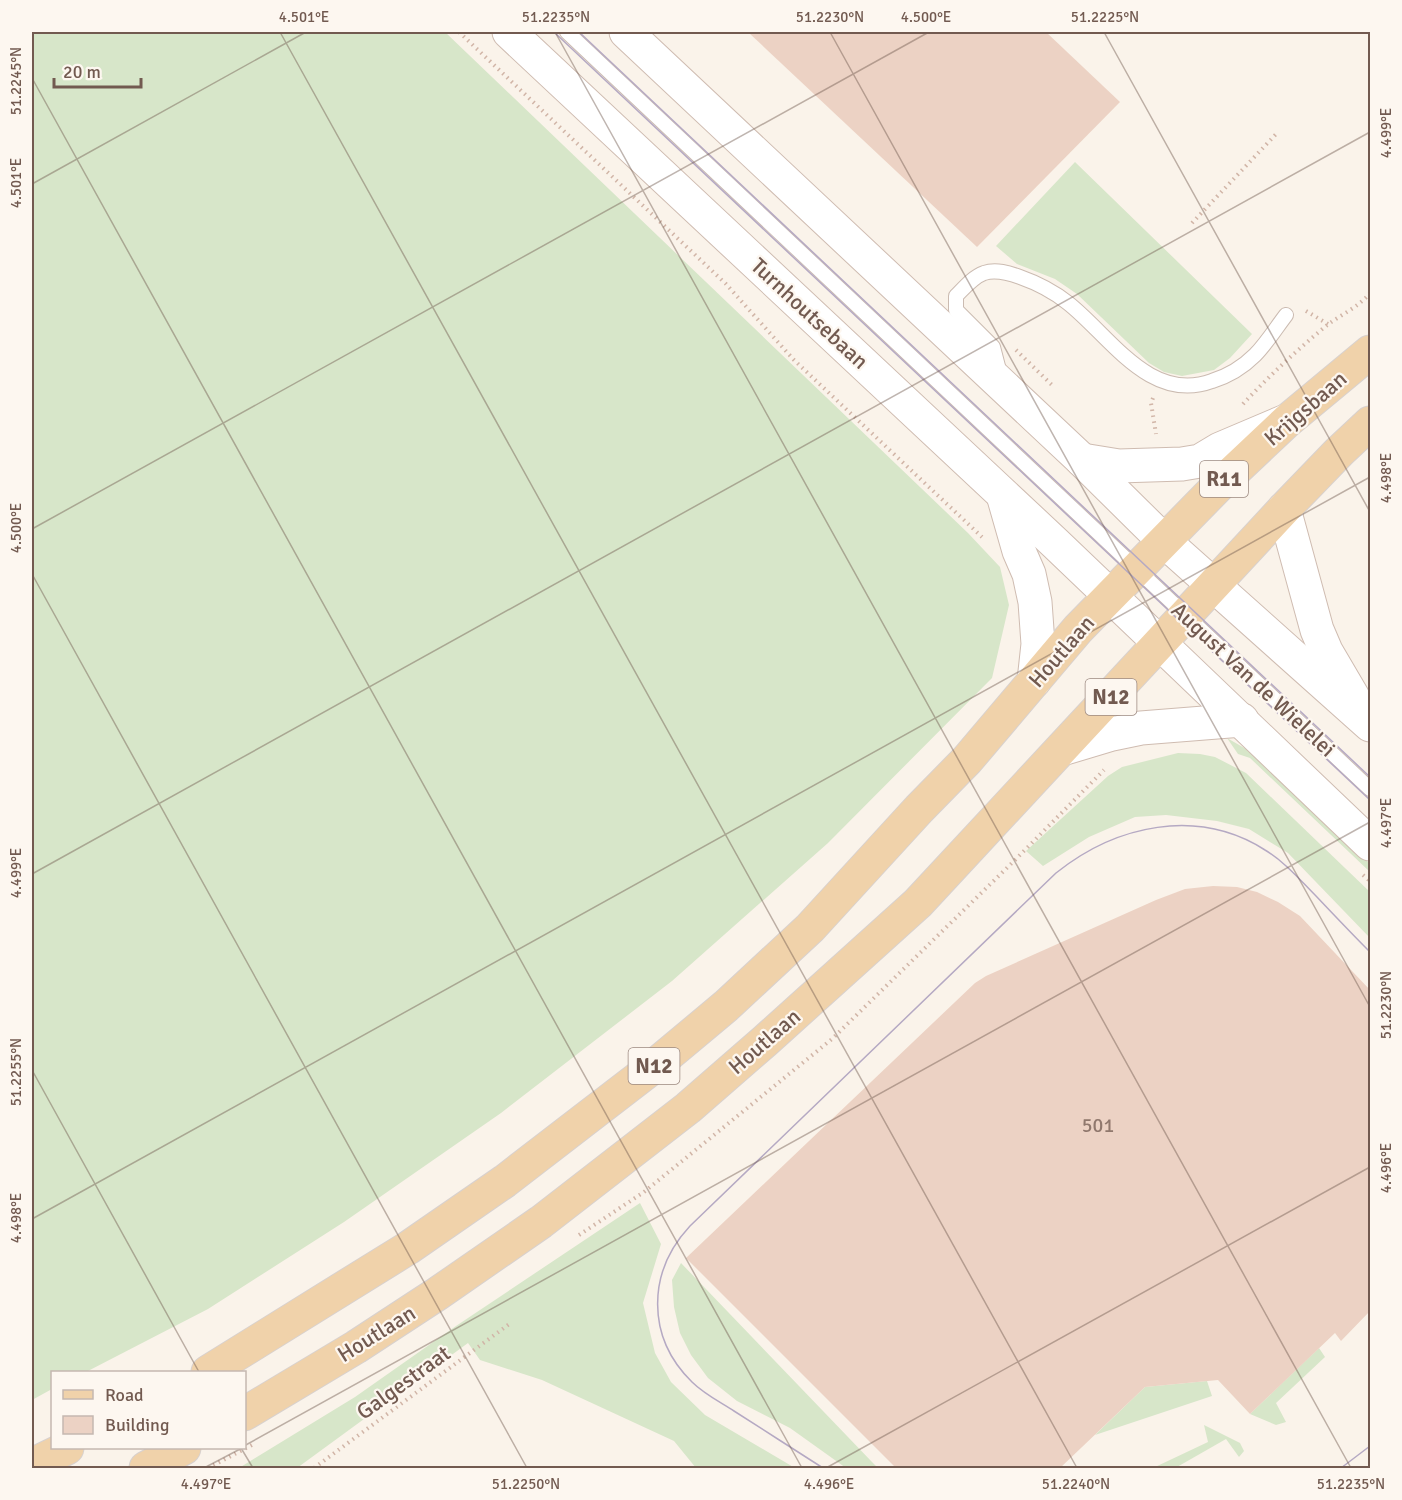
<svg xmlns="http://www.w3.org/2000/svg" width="1402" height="1500" viewBox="0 0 1402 1500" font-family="Signika,sans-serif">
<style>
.grass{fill:#d7e6c9}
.building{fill:#ecd2c4}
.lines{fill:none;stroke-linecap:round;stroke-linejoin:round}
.lane-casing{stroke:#cbbbb1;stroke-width:16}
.secondary-casing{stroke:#cfbcb1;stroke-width:35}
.primary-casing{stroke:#d8d1ce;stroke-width:35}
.path{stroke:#d1b5a7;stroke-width:4;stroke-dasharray:1.5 4.5;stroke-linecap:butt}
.lane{stroke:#fff;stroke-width:14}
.secondary{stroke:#fff;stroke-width:33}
.primary{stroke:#f0d2aa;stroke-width:33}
.tram{stroke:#b5a9c3;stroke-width:1.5}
.ticks{fill:none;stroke:#725a50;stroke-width:1.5;stroke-opacity:0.45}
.labels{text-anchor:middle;stroke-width:4.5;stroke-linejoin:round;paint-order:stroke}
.number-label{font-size:20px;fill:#90786d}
.shield{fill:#fdf7f0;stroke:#9c8980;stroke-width:1.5}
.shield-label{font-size:21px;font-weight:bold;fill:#725a50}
.street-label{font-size:22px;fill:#725a50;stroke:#fdf7f0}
.neatline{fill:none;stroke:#725a50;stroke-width:2}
.ticks-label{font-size:15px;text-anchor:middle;fill:#725a50}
</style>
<rect width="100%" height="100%" fill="#faf3ea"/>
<!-- grass -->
<g class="grass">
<polygon points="32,32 445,32 968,533 1000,567 1009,605 992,678 828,843 672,981 501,1113 344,1222 208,1309 86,1372 52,1372 52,1389 32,1400"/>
<polygon points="1075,162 1252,334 1230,358 1214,370 1182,376 1164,372 1149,363 1077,294 1055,279 1017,264 996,246"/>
<polygon points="1227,738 1253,753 1370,864 1370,872 1250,758 1238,754"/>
<polygon points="1178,753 1200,754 1215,757 1246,773 1370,892 1370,938 1288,853 1249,829 1217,821 1166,815 1135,817 1089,837 1043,866 1026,851 1108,776 1122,767"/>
<polygon points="640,1203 661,1244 643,1303 655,1353 671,1382 705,1415 795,1468 696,1468 674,1441 542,1380 480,1360 468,1343 297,1468 239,1468 355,1397 456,1326"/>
<polygon points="681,1263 872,1462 878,1468 846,1468 790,1428 737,1401 708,1378 691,1355 680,1333 674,1307 672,1280"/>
<polygon points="1319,1348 1325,1357 1276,1403 1286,1422 1276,1425 1250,1414"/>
<polygon points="1207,1381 1212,1396 1095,1435 1145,1387"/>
<polygon points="1204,1425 1240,1443 1244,1451 1239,1457 1226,1439 1177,1467 1153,1468 1208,1442"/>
</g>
<!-- building -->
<g class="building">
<polygon points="748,32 1046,32 1120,102 977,247"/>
<polygon points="1213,886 1237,887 1257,892 1278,902 1300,916 1370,990 1370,1311 1341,1341 1335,1333 1250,1414 1218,1380 1145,1387 1060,1468 896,1468 686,1258 975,983 986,976 1156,900 1185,889"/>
</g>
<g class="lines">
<defs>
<g id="lane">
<polyline points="567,32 1370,789"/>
<path d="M1000,374L993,347L956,310V296C964,288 973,277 984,273C996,269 1009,273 1020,277C1037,283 1053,291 1068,303C1110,336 1150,404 1212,381C1228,376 1243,367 1255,355C1266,344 1276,328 1286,315"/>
</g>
<g id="secondary">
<polyline points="509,32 1055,543 1370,844"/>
<polyline points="626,32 1082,460 1164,541 1370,725"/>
<polyline points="1082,460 1119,466 1182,464 1200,461 1220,449 1286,421"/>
<polyline points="1003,495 1019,551 1029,574 1035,602 1038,644 1034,681"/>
<polyline points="1284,509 1317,630 1326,651 1353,697"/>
<polyline points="1062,749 1112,734 1141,728 1242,720"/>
</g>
<g id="primary">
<polyline points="208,1372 408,1248 505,1181 653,1067 726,1006 810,928 919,809 967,760 1078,629 1217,487 1287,421 1370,352"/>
<polyline points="244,1414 356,1347 437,1294 541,1222 688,1108 765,1041 918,903 1284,509 1339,452 1370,423"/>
<polyline points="32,1465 67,1448"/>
<polyline points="146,1468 184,1448"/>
</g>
</defs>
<!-- lane casing -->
<use href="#lane" class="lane-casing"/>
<!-- secondary casing -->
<use href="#secondary" class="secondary-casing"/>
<!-- primary casing -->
<use href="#primary" class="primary-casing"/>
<!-- path -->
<g class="path">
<polyline points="459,32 726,284 794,360 982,537"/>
<polyline points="1192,223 1278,132"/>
<polyline points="1306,311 1328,324"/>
<polyline points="1016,350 1054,387"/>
<polyline points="1153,398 1151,403 1156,434"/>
<path d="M1243,404C1269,376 1297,350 1326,326C1340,315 1359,307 1370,293"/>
<polyline points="1363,875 1370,881"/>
<polyline points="579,1235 644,1192 832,1039 1015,860 1104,770"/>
<polyline points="208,1468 252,1445"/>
<polyline points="314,1468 512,1322"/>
</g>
<!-- lane -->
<use href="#lane" class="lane"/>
<!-- secondary -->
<use href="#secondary" class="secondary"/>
<!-- primary -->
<use href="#primary" class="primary"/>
<!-- tram -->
<g class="tram">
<polyline points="554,32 1370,800"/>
<polyline points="579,32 1370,777"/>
<path d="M823,1468C793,1449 764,1430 734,1411C720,1402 704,1394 692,1382C646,1337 647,1272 690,1226L1056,873C1116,825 1197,807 1265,850C1285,862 1300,880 1316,896C1334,915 1352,934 1370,952"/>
<polyline points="1341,1468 1370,1446"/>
</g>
</g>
<!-- ticks -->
<path class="ticks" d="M280,32L1077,1468M555,32L1351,1468M830,32L1370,1007M1104,32L1370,512M32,78L802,1468M32,184L306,32M32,529L929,32M32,574L527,1468M32,874L1370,132M32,1070L199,1372M32,1219L1370,477M244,1446L1370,822M241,1448L253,1468M204,1468L242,1448M826,1468L1370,1167"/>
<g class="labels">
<!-- number labels -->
<g class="number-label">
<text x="1098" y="1132">501</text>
</g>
<!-- shield labels -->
<g class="shield">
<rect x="1200" y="461" width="48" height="36" rx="4.5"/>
<rect x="1085.5" y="679" width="51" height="36" rx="4.5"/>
<rect x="628.5" y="1048" width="51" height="36" rx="4.5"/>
</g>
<g class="shield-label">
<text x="1224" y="486">R11</text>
<text x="1111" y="704">N12</text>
<text x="654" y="1073">N12</text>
</g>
<!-- street labels -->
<g class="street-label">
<text transform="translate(810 313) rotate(43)" y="8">Turnhoutsebaan</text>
<text transform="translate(1305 408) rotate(-41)" y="8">Krijgsbaan</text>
<text transform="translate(1061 651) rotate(-49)" y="8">Houtlaan</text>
<text transform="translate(1254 679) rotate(43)" y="8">August Van de Wielelei</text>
<text transform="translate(764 1041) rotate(-41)" y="8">Houtlaan</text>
<text transform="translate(376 1333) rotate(-32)" y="8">Houtlaan</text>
<text transform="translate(403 1382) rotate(-36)" y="8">Galgestraat</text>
</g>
</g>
<!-- border -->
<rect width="1402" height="1500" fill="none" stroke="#fdf7f0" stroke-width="66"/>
<!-- legend -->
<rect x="51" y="1371" width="195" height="78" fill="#fdf7f0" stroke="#c5b8b0" stroke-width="1.5"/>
<rect x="63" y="1390" width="30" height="9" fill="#f0d2aa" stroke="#c5b8b0" stroke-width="1.5"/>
<text x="105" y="1401" font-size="18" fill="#725a50">Road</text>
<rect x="63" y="1416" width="30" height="18" fill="#ecd2c4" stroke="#c5b8b0" stroke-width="1.5"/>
<text x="105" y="1431" font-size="18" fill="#725a50">Building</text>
<!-- scale -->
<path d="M54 78v9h87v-9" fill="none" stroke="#725a50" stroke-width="3"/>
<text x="63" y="78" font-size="18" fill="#725a50" stroke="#fdf7f0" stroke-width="4.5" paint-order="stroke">20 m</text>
<rect x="33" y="33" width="1336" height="1434" class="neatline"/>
<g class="ticks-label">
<text x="304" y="22">4.501°E</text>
<text x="556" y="22">51.2235°N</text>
<text x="830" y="22">51.2230°N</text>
<text x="926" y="22">4.500°E</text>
<text x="1105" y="22">51.2225°N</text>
<text transform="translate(16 81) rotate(-90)" y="5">51.2245°N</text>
<text transform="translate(1386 133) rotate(-90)" y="5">4.499°E</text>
<text transform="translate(16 183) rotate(-90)" y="5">4.501°E</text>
<text transform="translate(1386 478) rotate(-90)" y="5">4.498°E</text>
<text transform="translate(16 528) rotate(-90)" y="5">4.500°E</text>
<text transform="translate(1386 823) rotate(-90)" y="5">4.497°E</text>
<text transform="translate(16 873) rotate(-90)" y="5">4.499°E</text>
<text transform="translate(1386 1005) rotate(-90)" y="5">51.2230°N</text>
<text transform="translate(16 1072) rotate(-90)" y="5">51.2255°N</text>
<text transform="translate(1386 1168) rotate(-90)" y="5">4.496°E</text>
<text transform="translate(16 1218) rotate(-90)" y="5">4.498°E</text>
<text x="206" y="1489">4.497°E</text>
<text x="526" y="1489">51.2250°N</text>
<text x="829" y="1489">4.496°E</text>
<text x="1076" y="1489">51.2240°N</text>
<text x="1351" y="1489">51.2235°N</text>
</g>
</svg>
